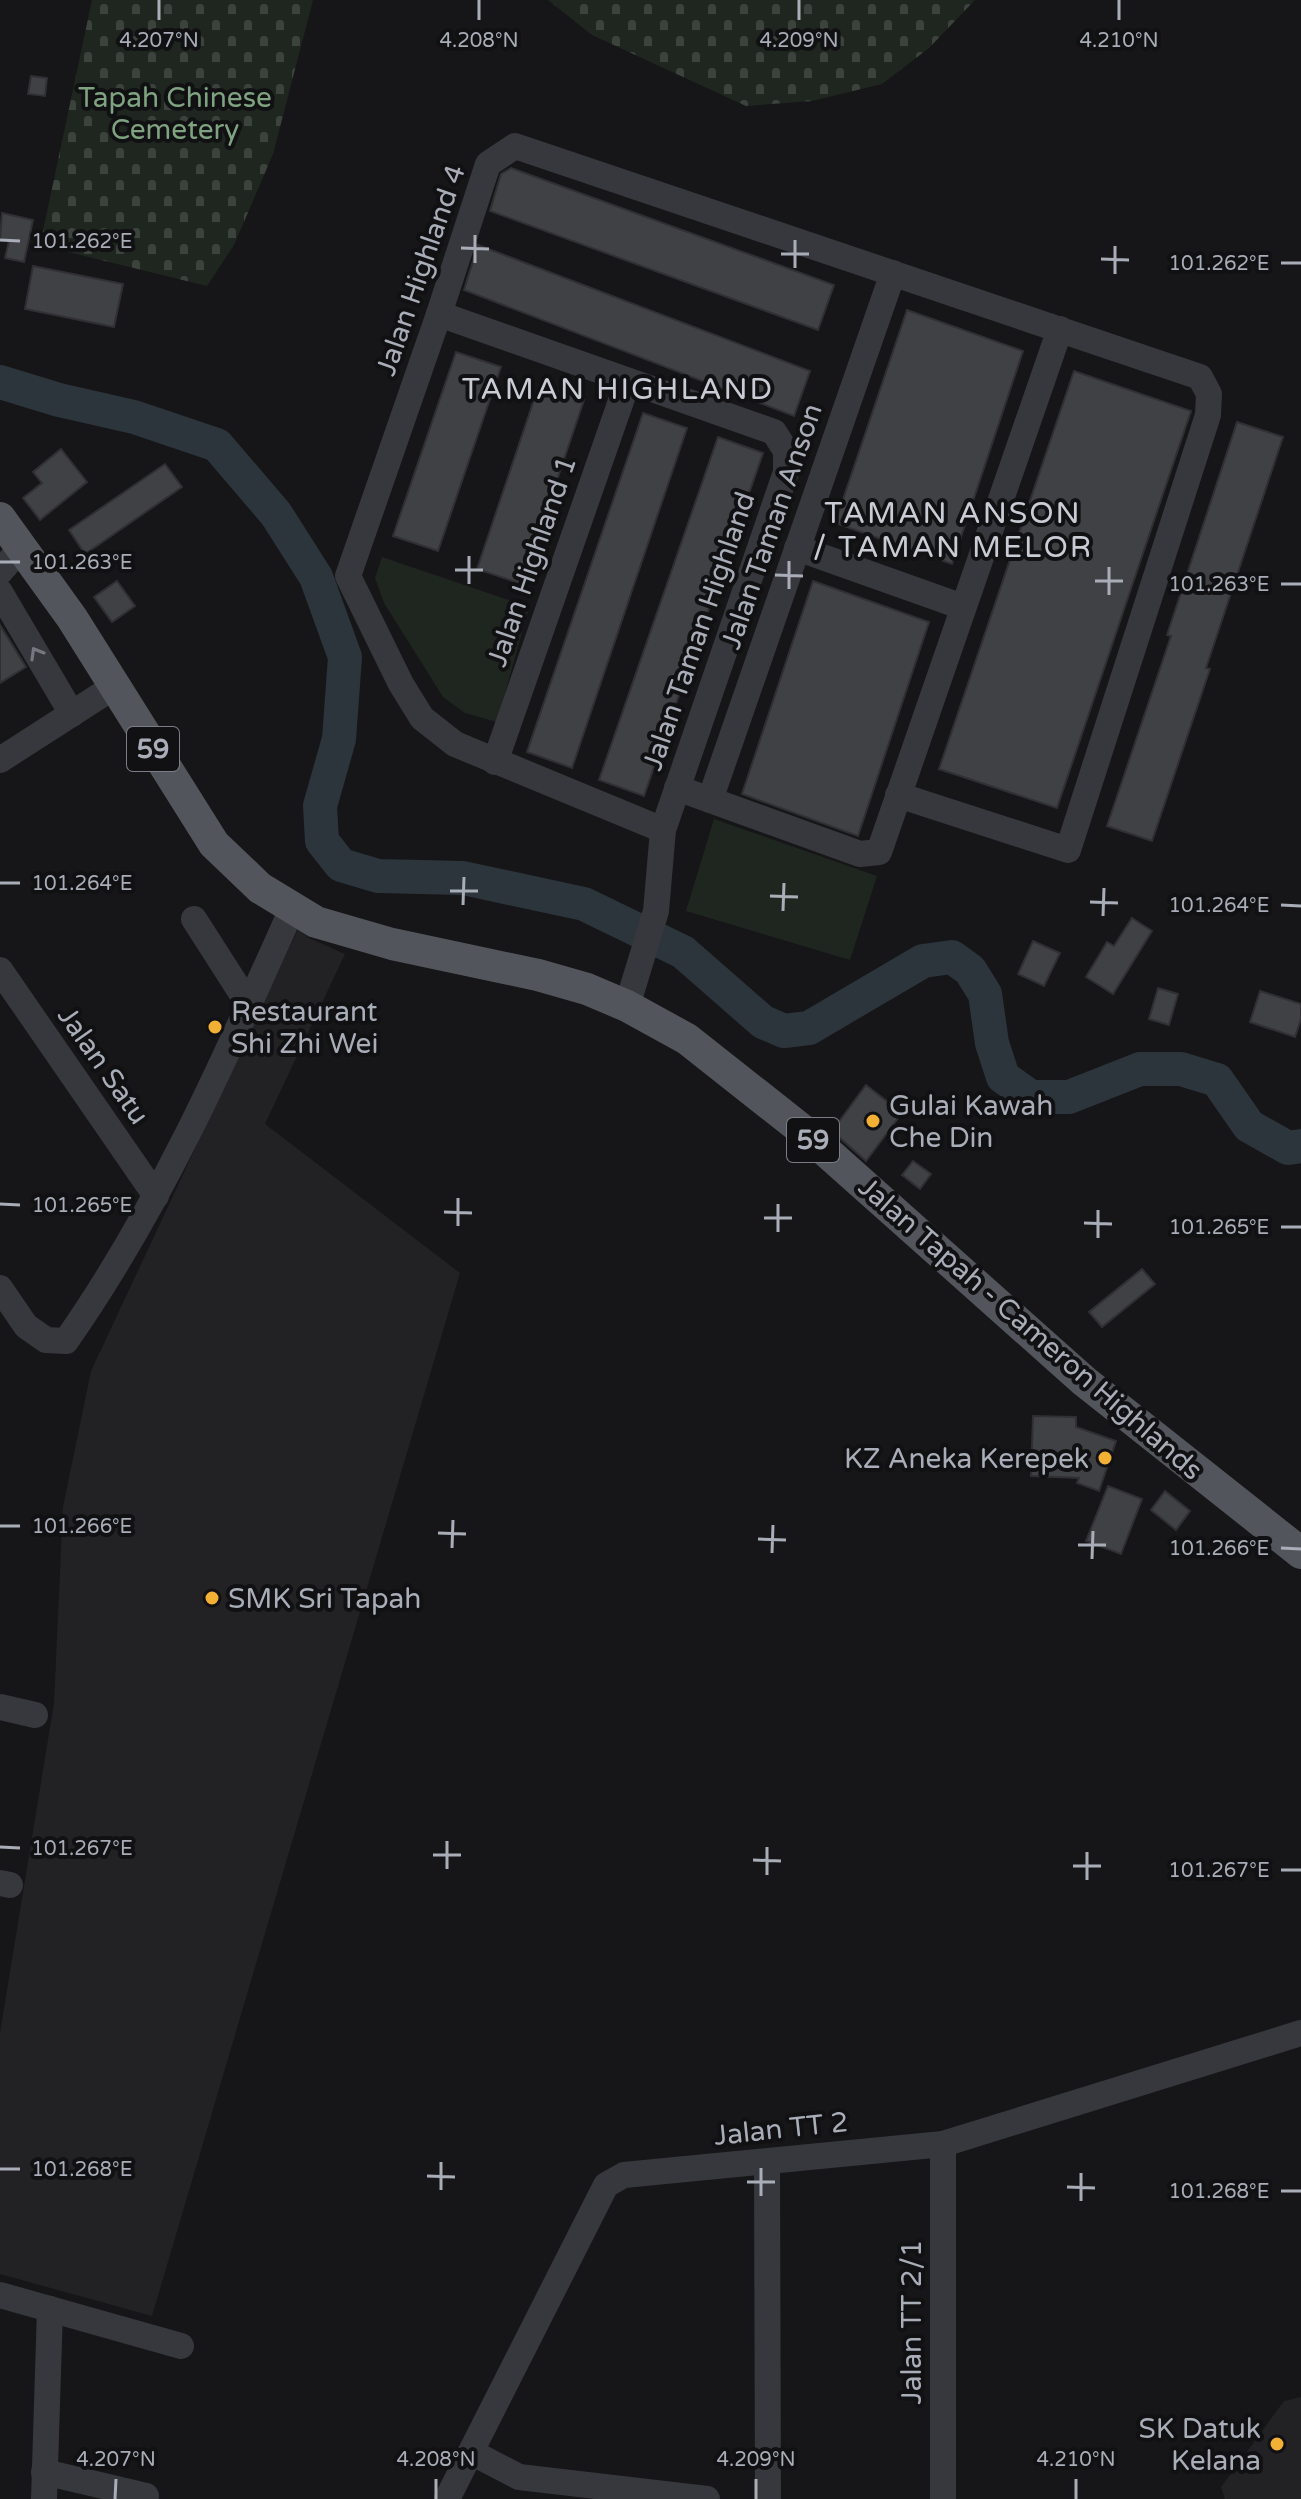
<svg xmlns="http://www.w3.org/2000/svg" width="1301" height="2499" viewBox="0 0 1301 2499" font-family="'Varela Round',sans-serif">
<style>
.built{fill:#222225}
.green{fill:#1e261f}
.cemetery{fill:url(#cemetery-stones)}
.lines{fill:none;stroke-linecap:round;stroke-linejoin:round}
.river{stroke:#2c353c;stroke-width:34}
.building{fill:#404145;stroke:#303034;stroke-width:2}
.minor{stroke:#37383d;stroke-width:26}
.major{stroke:#53555c;stroke-width:32}
.oneway{stroke:#757881}
.ticks{fill:none;stroke:#a8adb8;stroke-width:3}
.poi-dot{fill:#f2b134;stroke:#111113;stroke-width:3}
.labels{text-anchor:middle;stroke-width:8;stroke-linejoin:round;paint-order:stroke}
.shield{fill:#111113;stroke:#7b7e86;stroke-width:2}
.shield-label{font-size:26px;font-weight:bold;fill:#a8adb8}
.park-label{font-size:28px;fill:#7fa381;stroke:#111113}
.street-label{font-size:28px;fill:#a8adb8;stroke:#111113}
.poi-label{font-size:28px;fill:#a8adb8;stroke:#111113;text-anchor:start}
.neighbourhood-label{font-size:30px;letter-spacing:2px;fill:#c9ccd4;stroke:#111113}
.ticks-label{font-size:20px;text-anchor:middle;fill:#a8adb8;stroke:#111113;stroke-width:8;stroke-linejoin:round;paint-order:stroke}
</style>
<defs>
<pattern id="cemetery-stones" width="16" height="16" patternUnits="userSpaceOnUse" patternTransform="scale(2)"><rect width="16" height="16" fill="#1e261f"/><path d="M2 7V4a2 2 0 0 1 4 0v3zM10 15v-3a2 2 0 0 1 4 0v3z" fill="#3c433d"/></pattern>
</defs>
<rect width="100%" height="100%" fill="#161618"/>
<!-- built -->
<g class="built">
<polygon points="298,929 309,938 345,954 265,1124 460,1273 152,2316 0,2274 0,2033 54,1703 63,1507 91,1371"/>
<polygon points="1301,2397 1301,2499 1225,2499 1221,2487 1284,2401"/>
</g>
<!-- green -->
<g class="green">
<polygon points="382,557 529,607 497,722 465,713 443,697 384,603 375,578"/>
<polygon points="714,819 877,876 850,960 686,911"/>
</g>
<!-- cemetery -->
<g class="cemetery">
<polygon points="92,0 313,0 273,154 234,245 207,286 40,245"/>
<polygon points="548,0 975,0 929,48 882,84 812,101 746,106 592,35"/>
</g>
<g class="lines">
<!-- river -->
<polyline class="river" points="0,382 59,400 134,417 217,445 276,514 316,577 345,657 339,739 320,806 322,841 341,865 378,876 463,878 584,904 683,952 763,1022 784,1031 809,1028 923,961 952,957 970,970 985,994 992,1043 1003,1077 1031,1097 1069,1097 1140,1069 1181,1069 1217,1080 1249,1126 1288,1148 1301,1146"/>
</g>
<!-- building -->
<g class="building">
<polygon points="31,76 47,78 45,96 28,94"/>
<polygon points="511,168 834,285 818,330 490,211 501,174"/>
<polygon points="2,213 33,220 24,262 5,258 9,241 0,239"/>
<polygon points="478,245 810,371 794,416 464,290"/>
<polygon points="33,266 123,284 114,327 25,309"/>
<polygon points="907,310 1023,351 952,564 835,523"/>
<polygon points="456,352 501,367 438,551 393,536"/>
<polygon points="1074,371 1191,411 1057,808 939,769"/>
<polygon points="539,385 584,400 522,584 477,569"/>
<polygon points="643,413 687,428 572,768 527,752"/>
<polygon points="1237,422 1283,437 1206,668 1210,669 1152,841 1107,826 1171,636 1167,635"/>
<polygon points="718,437 763,453 644,796 599,780"/>
<polygon points="61,449 87,482 40,520 23,498 42,483 33,472"/>
<polygon points="165,464 182,487 85,554 69,530"/>
<polygon points="117,581 135,606 112,622 94,597"/>
<polygon points="813,581 929,622 858,836 742,794"/>
<polygon points="0,625 26,667 0,683"/>
<polygon points="1132,918 1152,931 1113,994 1086,977 1107,942 1114,946"/>
<polygon points="1033,941 1060,953 1044,986 1018,974"/>
<polygon points="1158,988 1178,994 1169,1025 1149,1019"/>
<polygon points="1260,991 1301,1004 1301,1019 1295,1037 1250,1022"/>
<polygon points="866,1085 902,1113 866,1161 832,1131"/>
<polygon points="913,1161 931,1174 920,1189 902,1175"/>
<polygon points="1142,1269 1155,1284 1102,1327 1089,1312"/>
<polygon points="1033,1416 1076,1417 1076,1427 1116,1441 1099,1491 1077,1483 1079,1478 1031,1476"/>
<polygon points="1108,1486 1142,1499 1121,1554 1086,1541"/>
<polygon points="1165,1491 1190,1511 1176,1530 1151,1510"/>
</g>
<g class="lines">
<!-- minor -->
<g class="minor">
<polyline points="439,314 774,432 786,451 786,472 663,830 656,911 627,1006"/>
<polyline points="797,548 963,607"/>
<polyline points="0,572 22,547"/>
<polyline points="0,592 72,714"/>
<polyline points="0,760 115,686"/>
<polyline points="495,762 628,381"/>
<polyline points="677,788 860,854 879,852 1060,329"/>
<polyline points="710,800 893,273"/>
<polyline points="663,830 455,744 422,718 401,684 348,576 439,314 488,164 515,146 1200,377 1209,394 1208,415 1068,850 898,795"/>
<polyline points="194,919 249,1005"/>
<polyline points="0,970 156,1196"/>
<path d="M0,1288L26,1326L46,1340L66,1341C160,1207 226,1057 292,909"/>
<polyline points="0,1707 35,1715"/>
<polyline points="0,1883 10,1885"/>
<polyline points="767,2162 768,2499"/>
<polyline points="0,2295 181,2346"/>
<polyline points="471,2452 519,2477 707,2499"/>
<polyline points="44,2472 146,2496"/>
<polyline points="44,2499 50,2309"/>
<polyline points="447,2499 606,2185 624,2175 943,2144 1301,2033"/>
<polyline points="943,2499 943,2144"/>
</g>
<!-- major -->
<polyline class="major" points="0,518 72,618 214,844 260,888 316,922 392,944 538,975 587,989 627,1006 687,1039 801,1129 1084,1381 1301,1553"/>
</g>
<!-- one-way arrows -->
<defs><path id="oneway-chevron" d="M-2-3.5L2.5 0L-2 3.5" fill="none" stroke-width="1.6" stroke-linecap="round" stroke-linejoin="round" transform="scale(2)"/></defs>
<use class="oneway" href="#oneway-chevron" transform="translate(36 653) rotate(-120)"/>
<!-- ticks -->
<path class="ticks" d="M159,20V0M479,20V0M799,20V0M1119,20V0M0,240L20,241M461,248L489,249M781,254H809M1101,259L1129,260M475,263V235M1281,263H1301M795,268V240M1115,274V246M0,562H20M455,570H483M775,575L803,576M1095,581H1123M469,584V556M1281,584H1301M789,589V561M1109,595V567M0,883H20M450,891H478M770,896L798,897M1090,902L1118,903M463,905L464,877M1281,905L1301,906M783,911L784,883M1103,916L1104,888M0,1204L20,1205M444,1212L472,1213M764,1218H792M1084,1223L1112,1224M458,1226V1198M1281,1227H1301M778,1232V1204M1098,1238V1210M0,1526H20M438,1533L466,1534M758,1539L786,1540M1078,1545H1106M452,1548L453,1520M1281,1548L1301,1549M772,1553L773,1525M1092,1559L1093,1531M0,1847L20,1848M433,1855H461M753,1860L781,1861M1073,1866H1101M447,1869V1841M1281,1870H1301M767,1875V1847M1087,1880V1852M0,2169H20M427,2176L455,2177M747,2182H775M1067,2187L1095,2188M441,2190V2162M1281,2191H1301M761,2196V2168M1081,2201V2173M115,2499L116,2479M436,2499V2479M756,2499V2479M1076,2499V2479"/>
<!-- markers -->
<g class="poi-dot">
<circle cx="215" cy="1027" r="8"/>
<circle cx="873" cy="1121" r="8"/>
<circle cx="1105" cy="1458" r="8"/>
<circle cx="212" cy="1598" r="8"/>
<circle cx="1277" cy="2444" r="8"/>
</g>
<g class="labels">
<!-- shield labels -->
<g class="shield">
<rect x="127" y="727" width="52" height="44" rx="6"/>
<rect x="787" y="1118" width="52" height="44" rx="6"/>
</g>
<g class="shield-label">
<text x="153" y="758">59</text>
<text x="813" y="1149">59</text>
</g>
<!-- park labels -->
<g class="park-label">
<text x="175" y="107">Tapah Chinese<tspan x="175" dy="32">Cemetery</tspan></text>
</g>
<!-- street labels -->
<g class="street-label">
<text transform="translate(420 270) rotate(-71)" y="10">Jalan Highland 4</text>
<text transform="translate(771 526) rotate(-71)" y="10">Jalan Taman Anson</text>
<text transform="translate(531 561) rotate(-71)" y="10">Jalan Highland 1</text>
<text transform="translate(698 631) rotate(-71)" y="10">Jalan Taman Highland</text>
<text transform="translate(104 1065) rotate(55)" y="10">Jalan Satu</text>
<text transform="translate(1031 1328) rotate(41)" y="10">Jalan Tapah - Cameron Highlands</text>
<text transform="translate(781 2128) rotate(-6)" y="10">Jalan TT 2</text>
<text transform="translate(911 2322) rotate(-90)" y="10">Jalan TT 2/1</text>
</g>
<!-- poi labels -->
<g class="poi-label">
<text x="231" y="1021">Restaurant<tspan x="231" dy="32">Shi Zhi Wei</tspan></text>
<text x="889" y="1115">Gulai Kawah<tspan x="889" dy="32">Che Din</tspan></text>
<text x="1089" y="1468" text-anchor="end">KZ Aneka Kerepek</text>
<text x="228" y="1608">SMK Sri Tapah</text>
<text x="1261" y="2438" text-anchor="end">SK Datuk<tspan x="1261" dy="32">Kelana</tspan></text>
</g>
<!-- neighbourhood labels -->
<g class="neighbourhood-label">
<text x="618" y="399">TAMAN HIGHLAND</text>
<text x="953" y="523">TAMAN ANSON<tspan x="953" dy="34">/ TAMAN MELOR</tspan></text>
</g>
</g>
<g class="ticks-label">
<text x="159" y="47">4.207°N</text>
<text x="479" y="47">4.208°N</text>
<text x="799" y="47">4.209°N</text>
<text x="1119" y="47">4.210°N</text>
<text x="82" y="248">101.262°E</text>
<text x="1219" y="270">101.262°E</text>
<text x="82" y="569">101.263°E</text>
<text x="1219" y="591">101.263°E</text>
<text x="82" y="890">101.264°E</text>
<text x="1219" y="912">101.264°E</text>
<text x="82" y="1212">101.265°E</text>
<text x="1219" y="1234">101.265°E</text>
<text x="82" y="1533">101.266°E</text>
<text x="1219" y="1555">101.266°E</text>
<text x="82" y="1855">101.267°E</text>
<text x="1219" y="1877">101.267°E</text>
<text x="82" y="2176">101.268°E</text>
<text x="1219" y="2198">101.268°E</text>
<text x="116" y="2466">4.207°N</text>
<text x="436" y="2466">4.208°N</text>
<text x="756" y="2466">4.209°N</text>
<text x="1076" y="2466">4.210°N</text>
</g>
</svg>
